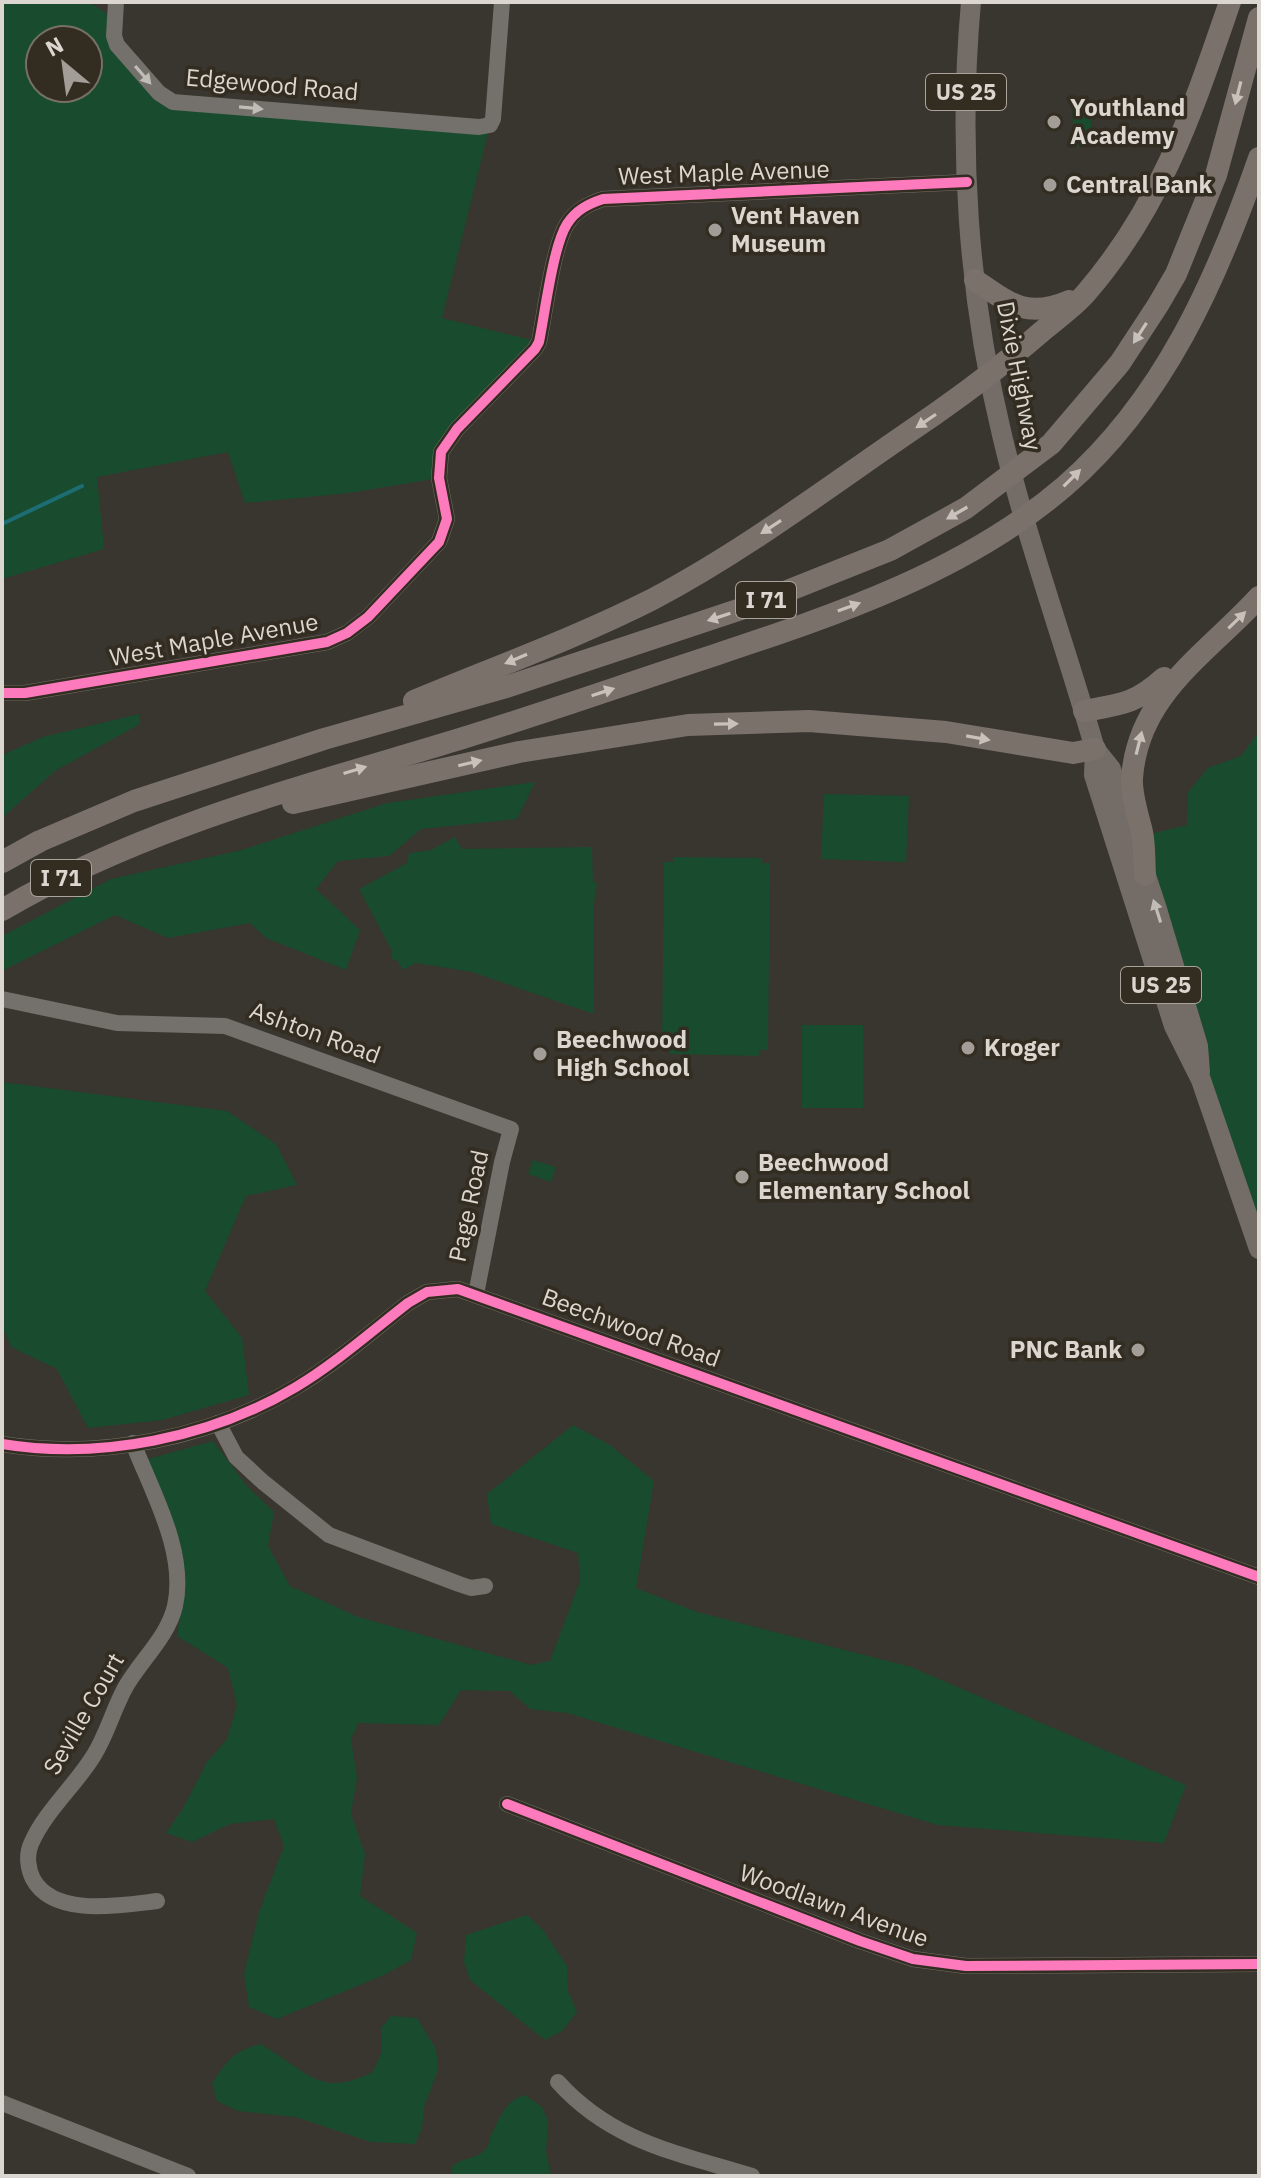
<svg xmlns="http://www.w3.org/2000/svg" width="1261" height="2178" viewBox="0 0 1261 2178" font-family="'IBM Plex Sans',sans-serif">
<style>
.green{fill:#194c2f;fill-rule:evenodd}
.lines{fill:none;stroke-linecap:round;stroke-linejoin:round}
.stream{stroke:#1d6d75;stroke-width:4}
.minor{stroke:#74706b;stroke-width:16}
.major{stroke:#746c67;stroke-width:20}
.highway{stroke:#7a716b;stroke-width:22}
.cycleway-casing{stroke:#332c21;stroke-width:15}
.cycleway{stroke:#fd7abc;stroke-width:10}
.oneway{fill:#c1bcb6}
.oneway2{fill:#c8c2bb}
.oneway3{fill:#c1bcb5}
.poi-dot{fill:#a29e97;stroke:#332c21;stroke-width:3}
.labels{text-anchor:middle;stroke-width:7;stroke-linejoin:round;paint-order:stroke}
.shield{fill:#332c21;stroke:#a9a39b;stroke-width:2}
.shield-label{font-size:22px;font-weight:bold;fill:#dbd6cf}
.street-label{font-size:24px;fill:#dbd6cf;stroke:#332c21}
.poi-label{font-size:24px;font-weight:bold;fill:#dbd6cf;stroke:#332c21;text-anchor:start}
</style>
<rect width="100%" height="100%" fill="#39352f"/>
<!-- green -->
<g class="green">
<path d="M2,2H89L114,18V36L159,93L490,125L442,318L539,342L457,429L439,478L349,493L245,503L228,452L97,477L104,549L2,579ZM40,40H88V88H40Z"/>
<polygon points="1072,106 1086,106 1086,118 1091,118 1092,146 1074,147"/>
<polygon points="139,714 140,724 55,771 2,818 2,755 43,737"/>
<polygon points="1259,732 1259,1249 1242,1196 1143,836 1187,825 1188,792 1208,768 1241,756"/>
<polygon points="535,782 517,819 421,829 389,856 338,861 316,889 360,930 346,970 266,938 250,923 168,938 115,915 2,971 2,936 111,879 242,850 387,803"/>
<polygon points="824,794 909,796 906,862 821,859"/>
<polygon points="455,837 462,849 592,847 593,882 597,884 593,908 594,1014 472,972 416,963 403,970 397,960 391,959 392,951 359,889 407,863 409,853 431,850"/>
<polygon points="673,857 762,858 762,863 770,863 768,1050 759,1050 759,1056 670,1054 669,1049 662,1049 664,862 673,862"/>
<rect x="802" y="1025" width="61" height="83"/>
<polygon points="2,1082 227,1111 276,1144 297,1185 246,1196 205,1291 242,1338 249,1395 162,1420 88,1428 57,1369 11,1347 2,1326"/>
<polygon points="533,1160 556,1167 551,1182 528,1174"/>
<polygon points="573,1425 610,1445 654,1481 636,1588 697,1612 911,1667 1186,1785 1164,1843 938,1825 567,1713 530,1709 510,1691 461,1690 439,1725 358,1723 351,1740 357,1777 351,1814 365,1854 360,1896 417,1933 411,1960 384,1975 277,2019 249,2007 244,1974 259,1912 284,1846 274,1819 230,1824 192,1842 166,1833 182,1810 207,1762 227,1739 237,1705 228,1668 177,1636 184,1588 161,1493 148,1459 213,1441 246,1485 274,1512 268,1546 290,1586 358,1617 531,1665 550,1661 580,1581 578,1553 491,1524 487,1494"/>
<polygon points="527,1915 543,1930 567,1966 568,1991 577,2012 562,2031 545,2040 470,1980 464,1962 466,1935"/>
<path d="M391,2016L417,2018L436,2049L438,2070L424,2107L422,2128L415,2144L371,2142L296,2117L238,2111L217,2101L212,2084C227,2060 233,2052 260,2044C305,2068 318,2100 373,2072L382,2051L381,2028Z"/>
<path d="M525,2095L542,2107L548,2121L546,2152L551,2176H453L451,2168C461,2157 475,2160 485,2150C488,2148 489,2142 490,2138C498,2120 505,2100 525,2095Z"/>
</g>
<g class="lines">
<!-- stream -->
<polyline class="stream" points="2,524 82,486"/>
<!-- minor -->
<g class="minor">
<polyline points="116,2 114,36 117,45 159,93 173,102 479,127 490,125 493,119 502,2"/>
<path d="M2,693H25L327,642L347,633L368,617L439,542L447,519L439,478L441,452L457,429L535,349L539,342C545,313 553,246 567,224C576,210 588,204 603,199L967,182"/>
<polyline points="2,999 117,1023 225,1026 511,1129 502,1162 476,1294"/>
<polyline points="218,1423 236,1457 263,1482 329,1535 459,1584 471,1588 485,1586"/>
<path d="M133,1443C152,1492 187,1552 175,1606C168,1637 140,1661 125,1688C113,1710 107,1734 94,1755C76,1785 45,1811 31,1844C26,1855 28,1869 33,1879C54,1918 122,1905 157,1901"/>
<path d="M2,1444C100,1460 211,1438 296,1387C336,1363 372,1331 408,1303L427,1292L458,1289L1259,1577"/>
<polyline points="507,1804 860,1941 913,1959 966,1966 1259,1964"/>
<path d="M558,2082C612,2142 678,2153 752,2176"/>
<polyline points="2,2103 188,2176"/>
</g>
<!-- major -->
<g class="major">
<path d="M971,2C958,146 968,295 1002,435C1027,541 1065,644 1095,749L1094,775L1174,1026L1201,1080L1259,1249"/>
<polyline points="1095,749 1111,769 1157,909 1198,1046 1200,1072"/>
</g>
<!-- highway -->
<g class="highway">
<path d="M975,280C1010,304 1027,319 1069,301"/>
<path d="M414,701C493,668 576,638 653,599C742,552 823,491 906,434C955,401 1001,367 1046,328C1059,317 1075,306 1086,293C1162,205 1193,109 1230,2"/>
<path d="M1084,711C1122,704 1135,704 1164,678"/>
<polyline points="293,803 519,752 688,725 809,721 946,732 1073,753 1095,749"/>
<polyline points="2,862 40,841 134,801 324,739 503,688 750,606 890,550 966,508 1051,444 1120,363 1158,305 1176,274 1216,175 1259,18"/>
<path d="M1145,875C1144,861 1145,846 1142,832C1138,815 1131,795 1132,778C1138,694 1207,654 1259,597"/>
<path d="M2,910C145,826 306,786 463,738C547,712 629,683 712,656C835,615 965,572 1065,486C1164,400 1217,279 1259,158"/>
</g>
<defs>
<g id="cycleway">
<path d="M2,693H25L327,642L347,633L368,617L439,542L447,519L439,478L441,452L457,429L535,349L539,342C545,313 553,246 567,224C576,210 588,204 603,199L967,182"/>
<path d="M2,1444C100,1460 211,1438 296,1387C336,1363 372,1331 408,1303L427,1292L458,1289L1259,1577"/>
<polyline points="507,1804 860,1941 913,1959 966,1966 1259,1964"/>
</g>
</defs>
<!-- cycleway casing -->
<use href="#cycleway" class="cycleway-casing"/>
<!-- cycleway -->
<use href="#cycleway" class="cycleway"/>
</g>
<!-- one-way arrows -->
<defs><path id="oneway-solid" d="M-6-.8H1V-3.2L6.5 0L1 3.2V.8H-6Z" transform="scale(2)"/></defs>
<g class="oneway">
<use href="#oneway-solid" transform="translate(143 75) rotate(49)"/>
<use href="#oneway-solid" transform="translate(251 108) rotate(5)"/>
</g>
<g class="oneway2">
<use href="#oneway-solid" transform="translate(1238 93) rotate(104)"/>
<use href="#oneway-solid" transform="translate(1140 333) rotate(123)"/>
<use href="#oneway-solid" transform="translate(926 421) rotate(146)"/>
<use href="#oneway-solid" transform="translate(1072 478) rotate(-45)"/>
<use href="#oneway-solid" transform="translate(957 513) rotate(150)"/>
<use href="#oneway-solid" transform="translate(771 527) rotate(147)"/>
<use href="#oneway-solid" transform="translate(849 607) rotate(-20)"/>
<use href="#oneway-solid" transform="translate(719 617) rotate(162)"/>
<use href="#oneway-solid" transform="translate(1237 620) rotate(-44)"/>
<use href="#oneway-solid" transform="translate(516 659) rotate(157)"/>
<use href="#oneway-solid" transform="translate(603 692) rotate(-18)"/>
<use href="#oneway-solid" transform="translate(726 724) rotate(-1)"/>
<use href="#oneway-solid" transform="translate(978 738) rotate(10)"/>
<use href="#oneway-solid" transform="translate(1139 743) rotate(-76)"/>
<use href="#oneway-solid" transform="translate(470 763) rotate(-13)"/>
<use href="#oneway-solid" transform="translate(355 770) rotate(-17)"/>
</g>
<use class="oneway3" href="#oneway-solid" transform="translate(1157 911) rotate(-108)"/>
<!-- markers -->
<g class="poi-dot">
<circle cx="1054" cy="122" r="8"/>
<circle cx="1050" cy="185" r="8"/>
<circle cx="715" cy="230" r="8"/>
<circle cx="968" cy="1048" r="8"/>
<circle cx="540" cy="1054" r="8"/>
<circle cx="742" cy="1177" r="8"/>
<circle cx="1138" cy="1350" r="8"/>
</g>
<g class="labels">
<!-- shield labels -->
<g class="shield">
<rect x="926" y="74" width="80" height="36" rx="6"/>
<rect x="736" y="582" width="60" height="36" rx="6"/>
<rect x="31" y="860" width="60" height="36" rx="6"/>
<rect x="1121" y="967" width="80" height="36" rx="6"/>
</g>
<g class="shield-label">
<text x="966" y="100">US 25</text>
<text x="766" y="608">I 71</text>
<text x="61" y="886">I 71</text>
<text x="1161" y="993">US 25</text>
</g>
<!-- street labels -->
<g class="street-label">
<text transform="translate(272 85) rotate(5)" y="8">Edgewood Road</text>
<text transform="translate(724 173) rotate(-2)" y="8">West Maple Avenue</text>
<text transform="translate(1019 376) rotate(79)" y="8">Dixie Highway</text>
<text transform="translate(214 640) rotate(-10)" y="8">West Maple Avenue</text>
<text transform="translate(315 1033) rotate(20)" y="8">Ashton Road</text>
<text transform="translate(469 1206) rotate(-78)" y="8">Page Road</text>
<text transform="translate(631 1328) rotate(20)" y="8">Beechwood Road</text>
<text transform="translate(84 1714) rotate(-60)" y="8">Seville Court</text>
<text transform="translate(834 1906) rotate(20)" y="8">Woodlawn Avenue</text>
</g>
<!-- poi labels -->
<g class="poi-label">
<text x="1070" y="116">Youthland<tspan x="1070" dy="28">Academy</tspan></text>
<text x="1066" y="193">Central Bank</text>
<text x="731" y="224">Vent Haven<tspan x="731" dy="28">Museum</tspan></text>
<text x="556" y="1048">Beechwood<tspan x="556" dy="28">High School</tspan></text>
<text x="984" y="1056">Kroger</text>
<text x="758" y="1171">Beechwood<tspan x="758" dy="28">Elementary School</tspan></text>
<text x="1122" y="1358" text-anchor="end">PNC Bank</text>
</g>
</g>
<!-- border -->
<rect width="1261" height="2178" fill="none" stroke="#dbd6cf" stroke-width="8"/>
<!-- north arrow -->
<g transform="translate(64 64) rotate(331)"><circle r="38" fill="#332c21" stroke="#767067" stroke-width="2"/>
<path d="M0-6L14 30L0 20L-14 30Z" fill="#a29e97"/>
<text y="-12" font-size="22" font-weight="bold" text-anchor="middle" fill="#dbd6cf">N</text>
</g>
</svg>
